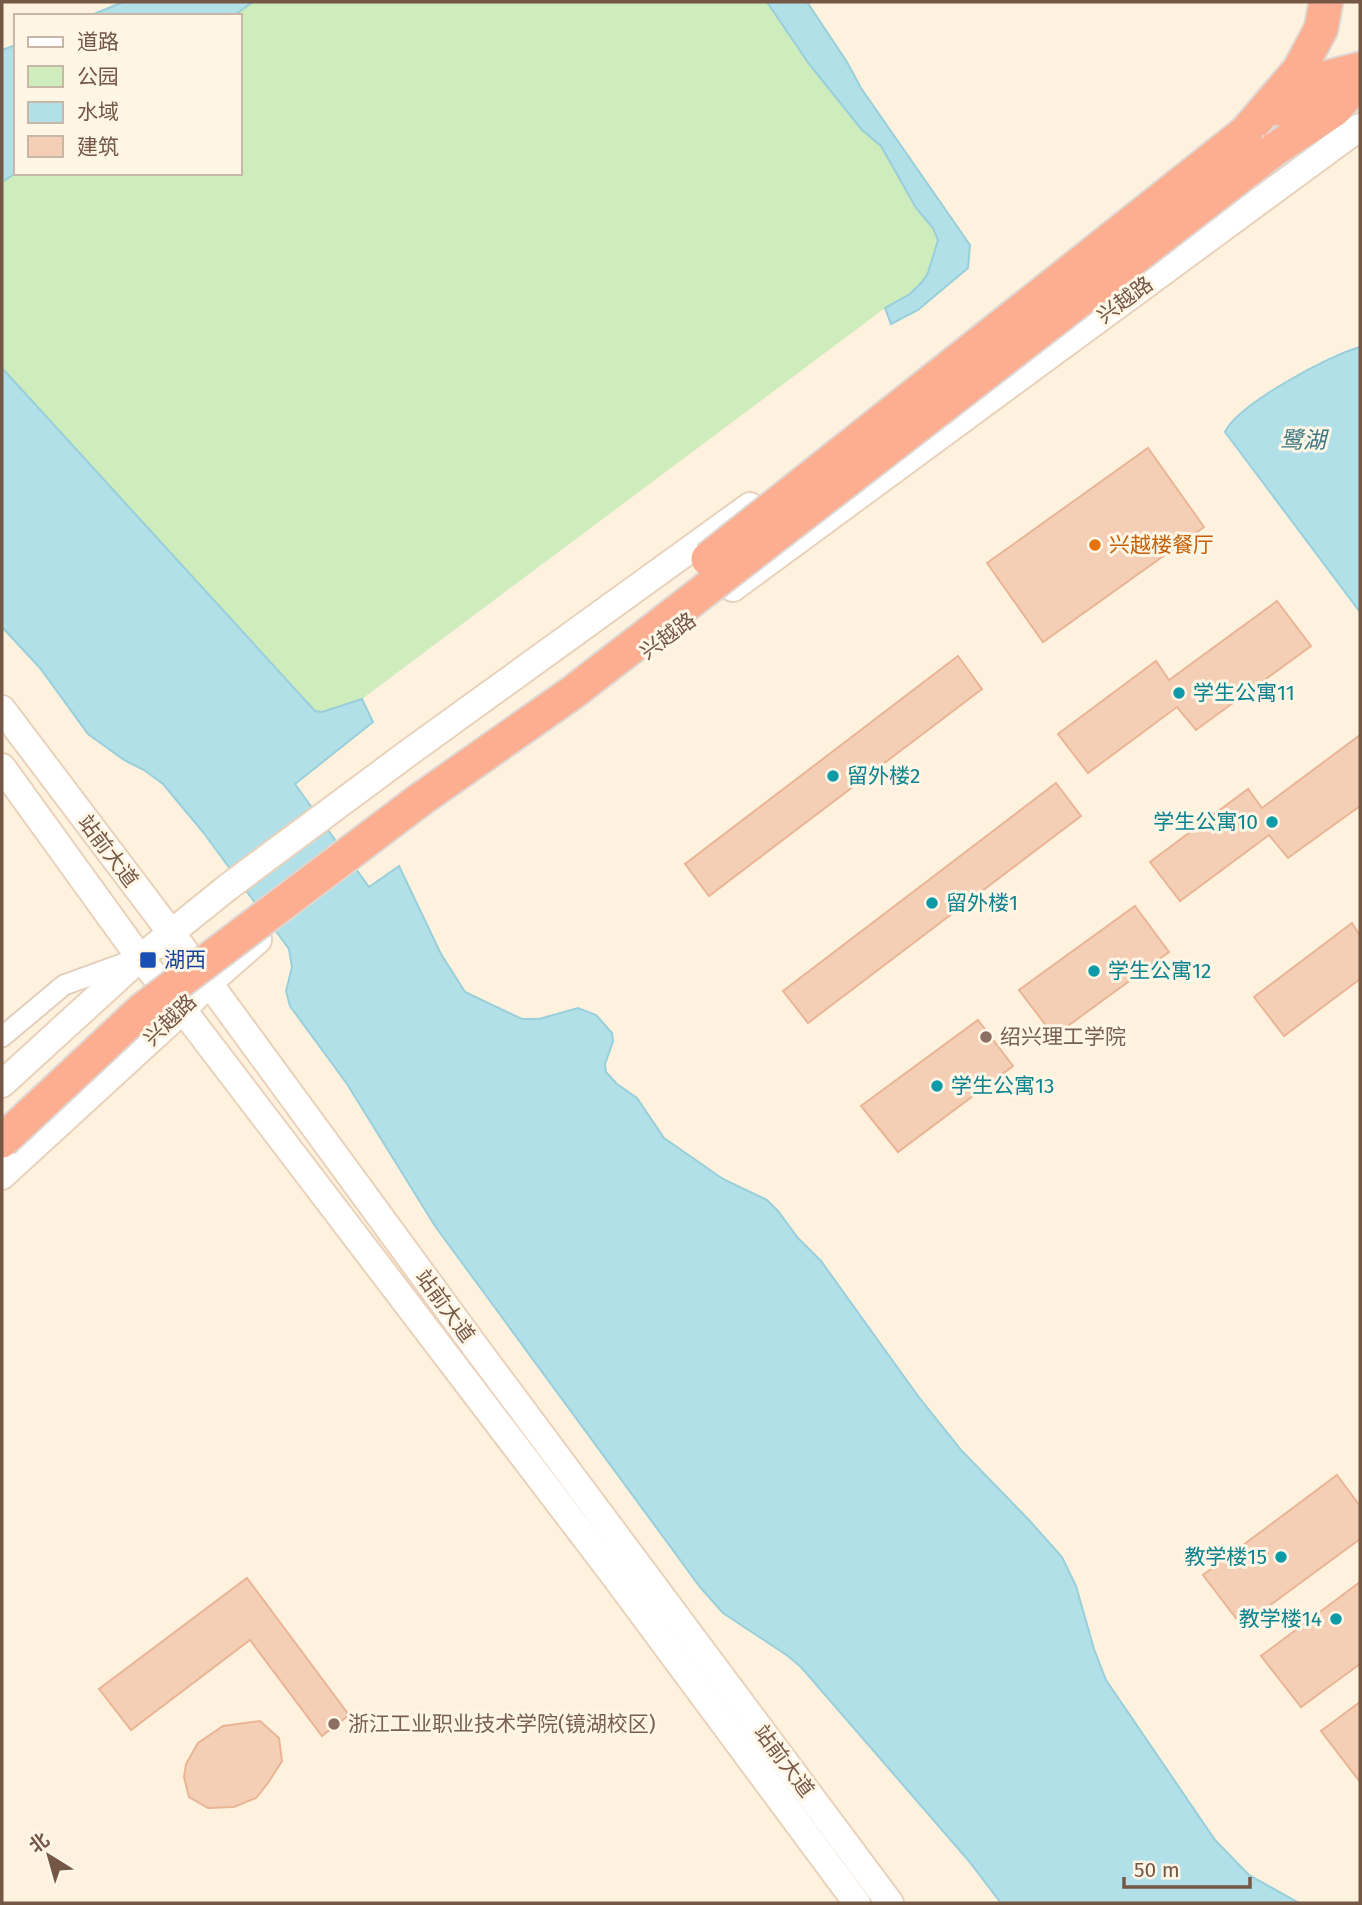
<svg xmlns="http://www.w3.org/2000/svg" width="1362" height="1905" viewBox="0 0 1362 1905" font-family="'Fira Sans','Noto Sans SC',sans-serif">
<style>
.green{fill:#cfecbd}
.water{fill:#b2e0e8;stroke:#98cfda;stroke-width:2}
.building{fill:#f5cfb5;stroke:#e9b594;stroke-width:2}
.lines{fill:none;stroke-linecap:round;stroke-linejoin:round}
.street-casing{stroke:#e2ceba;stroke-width:23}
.secondary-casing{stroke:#ead1ba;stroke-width:30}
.highway-casing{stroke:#ded7d2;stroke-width:37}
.street{stroke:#fff;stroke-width:19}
.secondary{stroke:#fff;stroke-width:26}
.highway{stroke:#fdae91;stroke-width:33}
.highway-bridge-casing{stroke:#ded7d2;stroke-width:37;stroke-linecap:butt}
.highway-bridge{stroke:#fdae91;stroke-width:33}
.food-dot{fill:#e8710a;stroke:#fff6e6;stroke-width:2.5}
.culture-dot{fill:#0f9aa8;stroke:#fff6e6;stroke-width:2.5}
.transit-dot{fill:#1a4fb4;stroke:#fff6e6;stroke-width:2.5}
.education-dot{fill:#8d6e63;stroke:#fff6e6;stroke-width:2.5}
.labels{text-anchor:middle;stroke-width:6;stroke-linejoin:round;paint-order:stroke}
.street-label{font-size:21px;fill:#755745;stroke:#fff6e6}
.food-label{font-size:21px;fill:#c56008;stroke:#fff6e6;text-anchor:start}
.culture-label{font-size:21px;fill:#0d838f;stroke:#fff6e6;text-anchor:start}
.transit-label{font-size:21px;fill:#164399;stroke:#fff6e6;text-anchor:start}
.education-label{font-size:21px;fill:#785e54;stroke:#fff6e6;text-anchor:start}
.water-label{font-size:23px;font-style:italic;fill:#3b7783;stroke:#fff6e6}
</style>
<rect width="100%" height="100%" fill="#fef2df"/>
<!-- green -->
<polygon class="green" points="253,2 767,2 809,64 862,130 881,146 916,208 933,228 938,241 928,273 922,282 910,294 885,308 362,699 322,712 315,711 2,368 2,182 16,173 240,173 240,16 233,16"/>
<!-- water -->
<g class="water">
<polygon points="123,2 253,2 233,16 89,16"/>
<polygon points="767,2 807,2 847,62 861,88 970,245 968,268 918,310 891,324 885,308 910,294 922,282 928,273 938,240 933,228 916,208 881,146 862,130 809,64"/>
<polygon points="16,45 16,173 2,182 2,50"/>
<path d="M1360,347V612L1225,432C1238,404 1330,355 1360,347Z"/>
<polygon points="2,368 315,711 322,712 362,699 373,722 295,784 369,887 399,866 441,954 465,992 522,1019 539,1019 578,1008 596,1015 612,1033 613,1042 605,1064 606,1072 617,1084 637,1098 664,1138 723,1179 767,1200 778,1211 798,1238 821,1261 918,1396 962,1451 1029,1520 1062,1557 1076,1586 1094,1649 1106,1680 1215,1840 1249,1875 1299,1903 1001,1903 968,1860 801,1667 788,1656 723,1613 700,1587 435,1226 347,1084 290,1006 286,991 292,967 289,949 203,832 163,784 144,770 124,760 88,734 40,668 2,627"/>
</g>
<!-- building -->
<g class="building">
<polygon points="1148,448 1204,527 1043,642 987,563"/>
<polygon points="1277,601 1311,646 1196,730 1177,707 1088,773 1058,734 1156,661 1169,680"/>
<polygon points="958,656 982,689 709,896 685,864"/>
<polygon points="1360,735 1360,806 1288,858 1269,835 1180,901 1150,862 1248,789 1262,808"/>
<polygon points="1056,783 1081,816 808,1023 783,991"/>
<polygon points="1135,906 1169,952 1054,1036 1019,990"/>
<polygon points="1352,923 1360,936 1360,979 1284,1036 1254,997"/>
<polygon points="978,1020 1013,1066 898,1152 861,1106"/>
<polygon points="1337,1475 1360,1506 1360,1539 1242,1626 1203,1575"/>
<polygon points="247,1578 349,1715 322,1736 250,1640 131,1730 99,1689"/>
<polygon points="1360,1582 1360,1664 1301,1707 1261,1656"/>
<polygon points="1360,1702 1360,1782 1321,1731"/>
<polygon points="260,1721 279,1738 282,1761 268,1783 256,1798 234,1807 208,1808 189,1797 184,1777 186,1764 198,1743 223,1726"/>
</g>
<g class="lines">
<defs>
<polyline id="street" points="2,1037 64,985 133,960"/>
<g id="secondary">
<polyline points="733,588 1360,127"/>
<polyline points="2,709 209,983 477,1349 890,1903"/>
<polyline points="2,767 140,958 183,1010 613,1574 857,1903"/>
<polyline points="2,1084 140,958 228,887 411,751 750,506"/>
<polyline points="2,1176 183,1010 209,983 258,940"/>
</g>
<g id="highway">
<polyline points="1280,109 1328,77 1360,69"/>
<polyline points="1246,132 1299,70 1321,29 1326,2"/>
<polyline points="1275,149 1334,110 1360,80"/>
</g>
</defs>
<!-- street casing -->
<use href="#street" class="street-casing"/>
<!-- secondary casing -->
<use href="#secondary" class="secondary-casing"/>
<!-- highway casing -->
<use href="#highway" class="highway-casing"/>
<!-- street -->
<use href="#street" class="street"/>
<!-- secondary -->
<use href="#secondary" class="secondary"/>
<!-- highway -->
<use href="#highway" class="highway"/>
<defs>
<g id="highway-bridge">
<polyline points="708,559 1246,132"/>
<polyline points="2,1141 142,1010 421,799 572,693 1275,149"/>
</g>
</defs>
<!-- highway-bridge casing -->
<use href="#highway-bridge" class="highway-bridge-casing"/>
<!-- highway-bridge -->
<use href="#highway-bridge" class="highway-bridge"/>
</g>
<!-- markers -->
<circle class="food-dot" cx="1095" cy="545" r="7"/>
<g class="culture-dot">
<circle cx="1179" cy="693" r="7"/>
<circle cx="833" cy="776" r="7"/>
<circle cx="1272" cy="822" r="7"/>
<circle cx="932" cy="903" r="7"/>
<circle cx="1094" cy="971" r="7"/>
<circle cx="937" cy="1086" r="7"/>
<circle cx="1281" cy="1557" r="7"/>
<circle cx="1336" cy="1619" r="7"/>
</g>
<rect class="transit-dot" x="139" y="951" width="18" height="18" rx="3.5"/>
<g class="education-dot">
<circle cx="986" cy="1037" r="7"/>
<circle cx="334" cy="1724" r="7"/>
</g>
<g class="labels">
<!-- street labels -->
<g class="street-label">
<text transform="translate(1125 300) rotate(-36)" y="7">兴越路</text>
<text transform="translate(668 636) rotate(-36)" y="7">兴越路</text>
<text transform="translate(108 851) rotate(53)" y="7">站前大道</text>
<text transform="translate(170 1020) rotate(-44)" y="7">兴越路</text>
<text transform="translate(445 1306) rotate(54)" y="7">站前大道</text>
<text transform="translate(784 1761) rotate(53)" y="7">站前大道</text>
</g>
<!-- food labels -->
<g class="food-label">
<text x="1109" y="552">兴越楼餐厅</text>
</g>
<!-- culture labels -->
<g class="culture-label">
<text x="1193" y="700">学生公寓11</text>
<text x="847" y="783">留外楼2</text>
<text x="1258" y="829" text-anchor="end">学生公寓10</text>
<text x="946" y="910">留外楼1</text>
<text x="1108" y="978">学生公寓12</text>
<text x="951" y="1093">学生公寓13</text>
<text x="1267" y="1564" text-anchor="end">教学楼15</text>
<text x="1322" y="1626" text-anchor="end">教学楼14</text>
</g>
<!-- transit labels -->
<g class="transit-label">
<text x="164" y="967">湖西</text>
</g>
<!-- education labels -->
<g class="education-label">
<text x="1000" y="1044">绍兴理工学院</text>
<text x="348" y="1731">浙江工业职业技术学院(镜湖校区)</text>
</g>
<!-- water labels -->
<g class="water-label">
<text x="1303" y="448">鹭湖</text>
</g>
</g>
<!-- border -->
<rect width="1362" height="1905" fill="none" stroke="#755745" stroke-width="7"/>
<!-- legend -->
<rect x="14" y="14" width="228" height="161" fill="#fff6e6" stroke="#c8b6a6" stroke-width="2"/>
<rect x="28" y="37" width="35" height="10" fill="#ffffff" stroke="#c8b6a6" stroke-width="2"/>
<text x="77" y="49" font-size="21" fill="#755745">道路</text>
<rect x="28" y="66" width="35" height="21" fill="#cfecbd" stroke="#c8b6a6" stroke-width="2"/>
<text x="77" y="84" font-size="21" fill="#755745">公园</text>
<rect x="28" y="102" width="35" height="21" fill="#b2e0e8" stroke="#c8b6a6" stroke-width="2"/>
<text x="77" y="119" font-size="21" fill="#755745">水域</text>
<rect x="28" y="136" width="35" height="21" fill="#f5cfb5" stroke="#c8b6a6" stroke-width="2"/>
<text x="77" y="154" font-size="21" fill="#755745">建筑</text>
<!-- north arrow -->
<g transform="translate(49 1856) rotate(323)" stroke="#fff6e6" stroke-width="5" paint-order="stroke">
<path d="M0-5L12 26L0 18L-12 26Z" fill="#755745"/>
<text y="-10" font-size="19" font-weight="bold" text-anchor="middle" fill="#755745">北</text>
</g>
<!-- scale -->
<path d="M1124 1877v10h126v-10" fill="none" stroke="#755745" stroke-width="3.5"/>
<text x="1134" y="1877" font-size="21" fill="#755745" stroke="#fff6e6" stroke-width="5" paint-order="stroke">50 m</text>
</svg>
